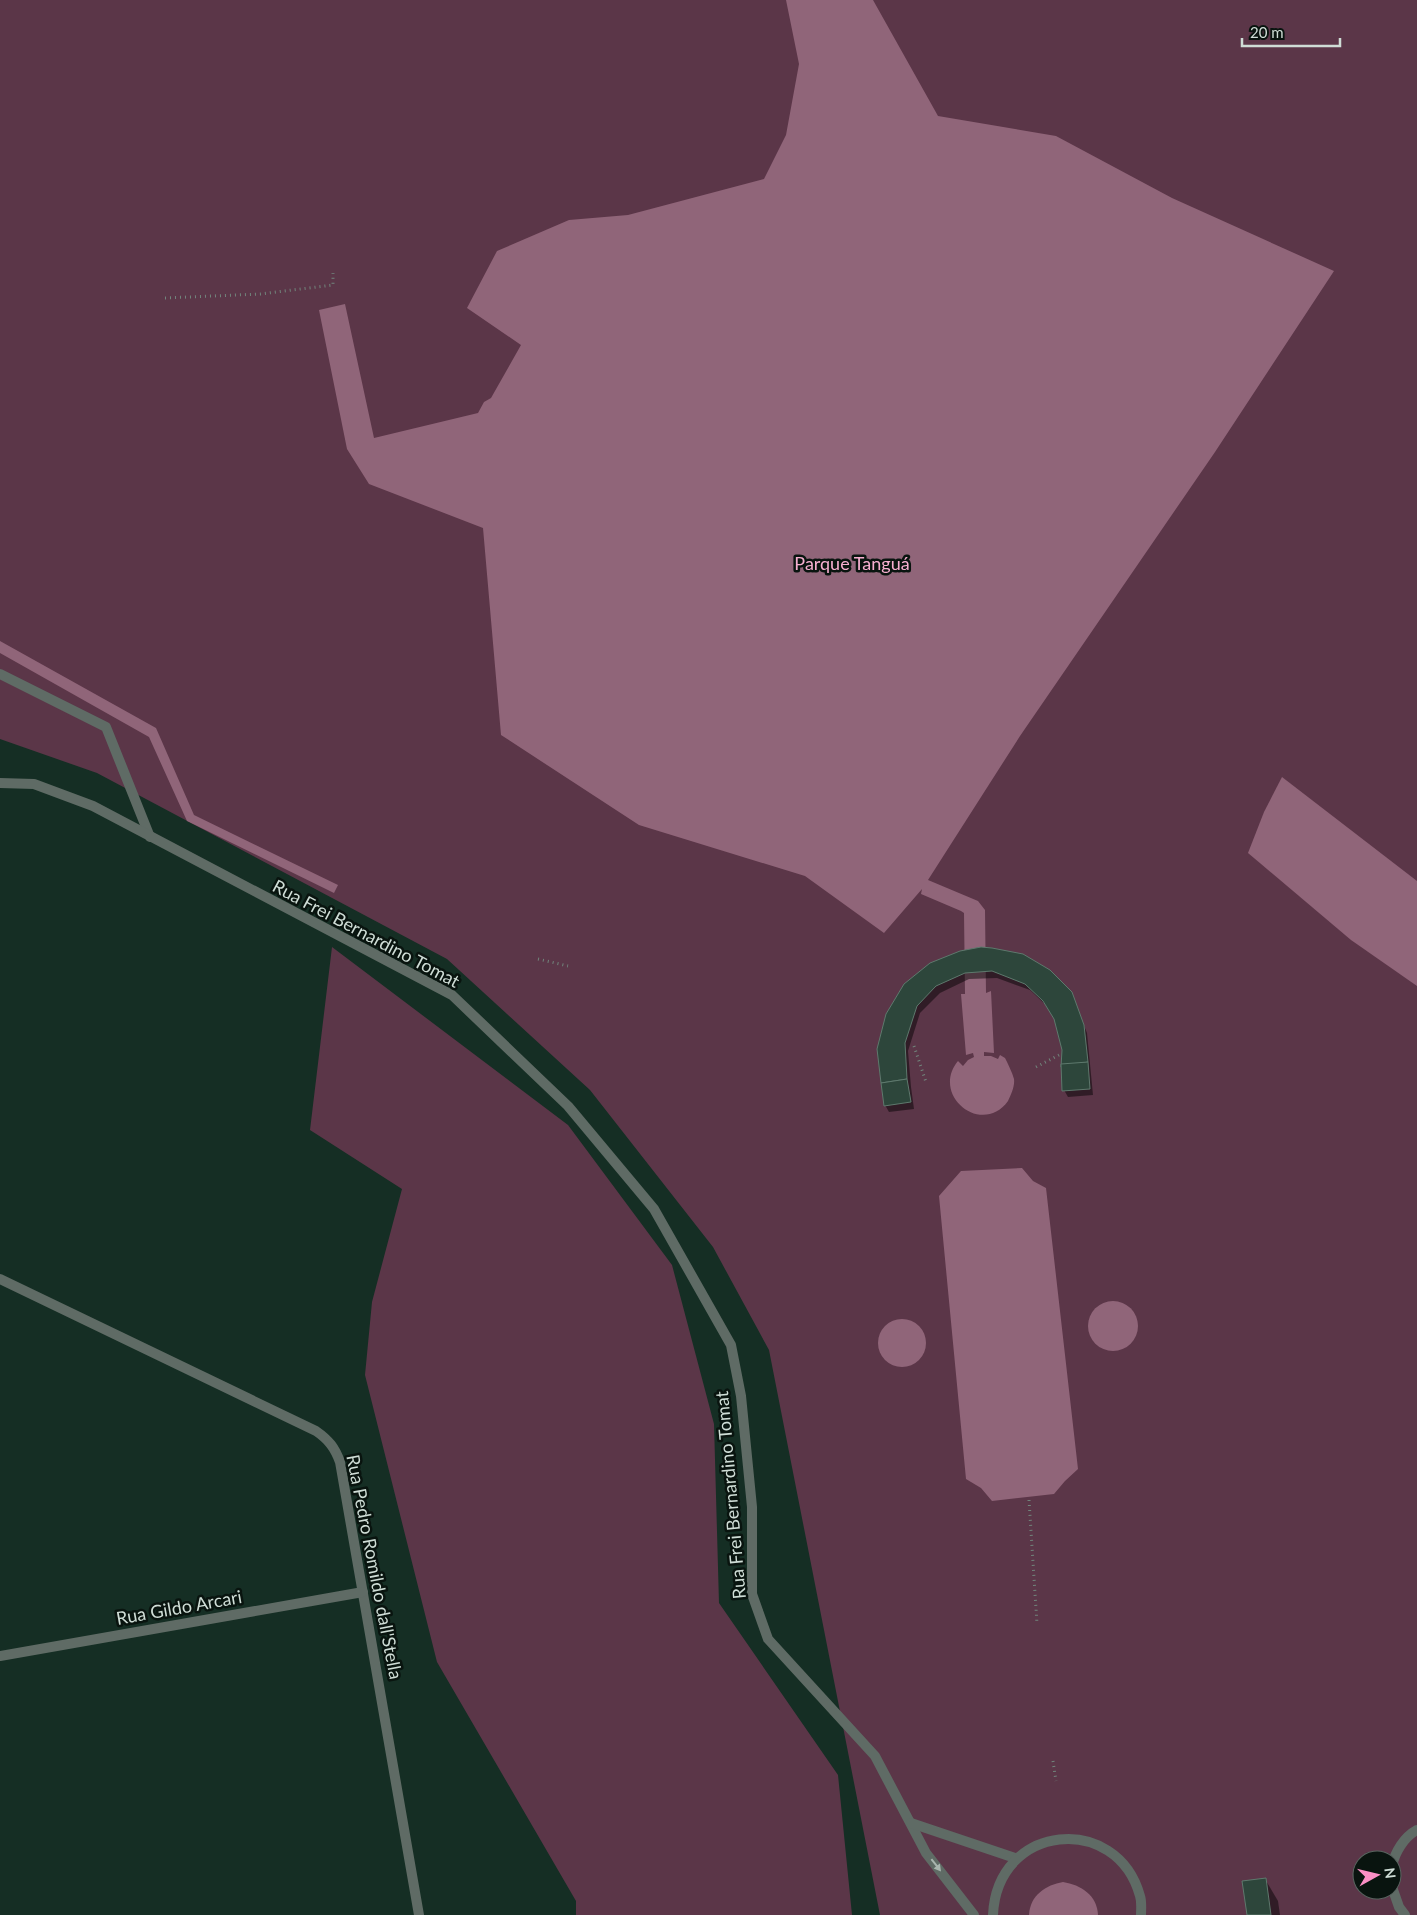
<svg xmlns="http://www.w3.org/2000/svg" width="1417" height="1915" viewBox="0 0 1417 1915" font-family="Lato,sans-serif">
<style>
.green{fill:#5b3648;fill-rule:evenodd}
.water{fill:#906579}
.shadow{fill:#0007}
.building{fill:#2d463b;stroke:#5e796d}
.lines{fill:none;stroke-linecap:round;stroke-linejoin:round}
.path{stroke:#71857c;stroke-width:3;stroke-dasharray:1 4;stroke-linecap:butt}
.lane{stroke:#5f6b65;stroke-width:10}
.street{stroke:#5f6b65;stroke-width:10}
.oneway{fill:#a8b5ae}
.labels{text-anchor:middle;stroke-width:5;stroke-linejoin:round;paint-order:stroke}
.park-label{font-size:18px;fill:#f6afd0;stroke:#09140f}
.street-label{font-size:18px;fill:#cfddd6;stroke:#09140f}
</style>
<rect width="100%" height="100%" fill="#152e24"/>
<!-- green -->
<g class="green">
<path d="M0,0H1417V1915H880L769,1350L713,1247L590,1090L447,959L97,773L0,739ZM1362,1860H1392V1890H1362Z"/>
<polygon points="332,947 568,1125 672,1265 714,1424 719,1603 838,1775 852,1915 576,1915 576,1901 437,1662 365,1375 372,1302 402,1189 310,1130"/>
</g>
<!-- water -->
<g class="water">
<path d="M786,0H873L938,116L1056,136L1172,198L1334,271L1215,452L1020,736L928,880L978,901L985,910L986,993L991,991L994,1053L984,1052V1056H991L998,1059L1000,1055L1005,1058C1008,1064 1012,1072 1014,1079C1015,1086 1011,1095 1008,1101C982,1137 930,1095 958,1061L963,1066L968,1060L974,1057L973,1053L966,1055L961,994H965L964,913L961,911L921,894L922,889L884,933L805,876L639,825L501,735L483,528L369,484L347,449L319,310L345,304L374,438L478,413L484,402L491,398L521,345L467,308L497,251L569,220L628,215L764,179L786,135L799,64Z"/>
<polygon points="0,641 156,728 194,815 338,885 334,893 187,821 149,737 0,653"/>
<polygon points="1282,777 1417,881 1417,986 1351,940 1248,853 1264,812"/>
<polygon points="1022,1168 1033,1181 1046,1188 1078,1469 1065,1481 1054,1494 992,1501 981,1488 966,1479 939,1196 961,1171"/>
<circle cx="1113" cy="1326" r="25"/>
<circle cx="902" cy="1343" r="24"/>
<path d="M1063,1882C1081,1885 1097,1895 1098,1915H1029C1030,1895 1046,1885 1063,1882Z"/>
</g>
<!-- shadow -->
<g class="shadow">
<polygon points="967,950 1071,993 1087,1033 1093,1095 1068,1097 1064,1090 1063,1050 1055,1019 1049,1008 1030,990 997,978 969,979 940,993 920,1013 908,1051 911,1087 914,1109 889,1112 885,1105 887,1014"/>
<polygon points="1265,1879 1278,1901 1280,1915 1248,1915"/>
</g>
<!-- building -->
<g class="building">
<polygon points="981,947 992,948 1023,954 1050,970 1072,992 1084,1025 1088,1062 1061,1067 1062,1050 1054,1019 1043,1001 1025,984 992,971 965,973 936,986 917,1006 905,1043 907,1079 881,1083 877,1049 886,1014 904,984 930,963 960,951"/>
<polygon points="1088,1062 1090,1089 1062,1091 1061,1064"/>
<polygon points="907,1079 911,1102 884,1106 881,1083"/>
<polygon points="1266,1878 1271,1915 1247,1915 1242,1881"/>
</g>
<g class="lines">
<!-- path -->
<g class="path">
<polyline points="165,298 260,294 333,285 333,273"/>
<polyline points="538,959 568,966"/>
<polyline points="914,1046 926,1082"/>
<polyline points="1036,1067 1059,1055"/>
<polyline points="1029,1500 1037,1624"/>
<polyline points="1053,1761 1056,1781"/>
</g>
<!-- lane -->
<polyline class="lane" points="0,674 106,727 150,837"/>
<!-- street -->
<g class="street">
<polyline points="0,783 34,784 93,806 452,995 568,1106 654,1209 731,1345 741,1396 752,1507 752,1594 768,1639 875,1756 926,1853 974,1915"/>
<path d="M0,1279L316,1431C329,1440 335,1448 340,1462L419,1915"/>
<polyline points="0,1656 363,1592"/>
<polyline points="911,1823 1015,1858"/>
<path d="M1392,1866C1395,1852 1404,1837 1417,1830"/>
<polyline points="1392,1887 1399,1907 1405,1915"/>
<path d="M993,1915C997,1823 1117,1812 1140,1896C1142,1902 1141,1909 1141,1915"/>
</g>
</g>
<!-- one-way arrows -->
<defs><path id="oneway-solid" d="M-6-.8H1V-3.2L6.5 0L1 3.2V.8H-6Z" transform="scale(1.25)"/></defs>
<use class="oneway" href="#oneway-solid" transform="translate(936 1865) rotate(52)"/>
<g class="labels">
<!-- park labels -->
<g class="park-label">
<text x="852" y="570">Parque Tanguá</text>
</g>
<!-- street labels -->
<g class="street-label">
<text transform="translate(366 934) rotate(28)" y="6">Rua Frei Bernardino Tomat</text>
<text transform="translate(731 1495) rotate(-95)" y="6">Rua Frei Bernardino Tomat</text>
<text transform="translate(374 1567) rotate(79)" y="6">Rua Pedro Romildo dall'Stella</text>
<text transform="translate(179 1608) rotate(-10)" y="6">Rua Gildo Arcari</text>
</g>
</g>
<!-- north arrow -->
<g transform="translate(1377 1875) rotate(82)"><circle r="24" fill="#09140f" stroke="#58645f"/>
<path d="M0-4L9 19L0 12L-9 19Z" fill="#fb8fc5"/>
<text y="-8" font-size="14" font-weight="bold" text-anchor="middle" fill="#cfddd6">N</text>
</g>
<!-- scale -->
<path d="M1242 38v8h98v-8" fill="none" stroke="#cfddd6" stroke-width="2.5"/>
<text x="1250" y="38" font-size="15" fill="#cfddd6" stroke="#09140f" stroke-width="4" paint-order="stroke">20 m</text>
</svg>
